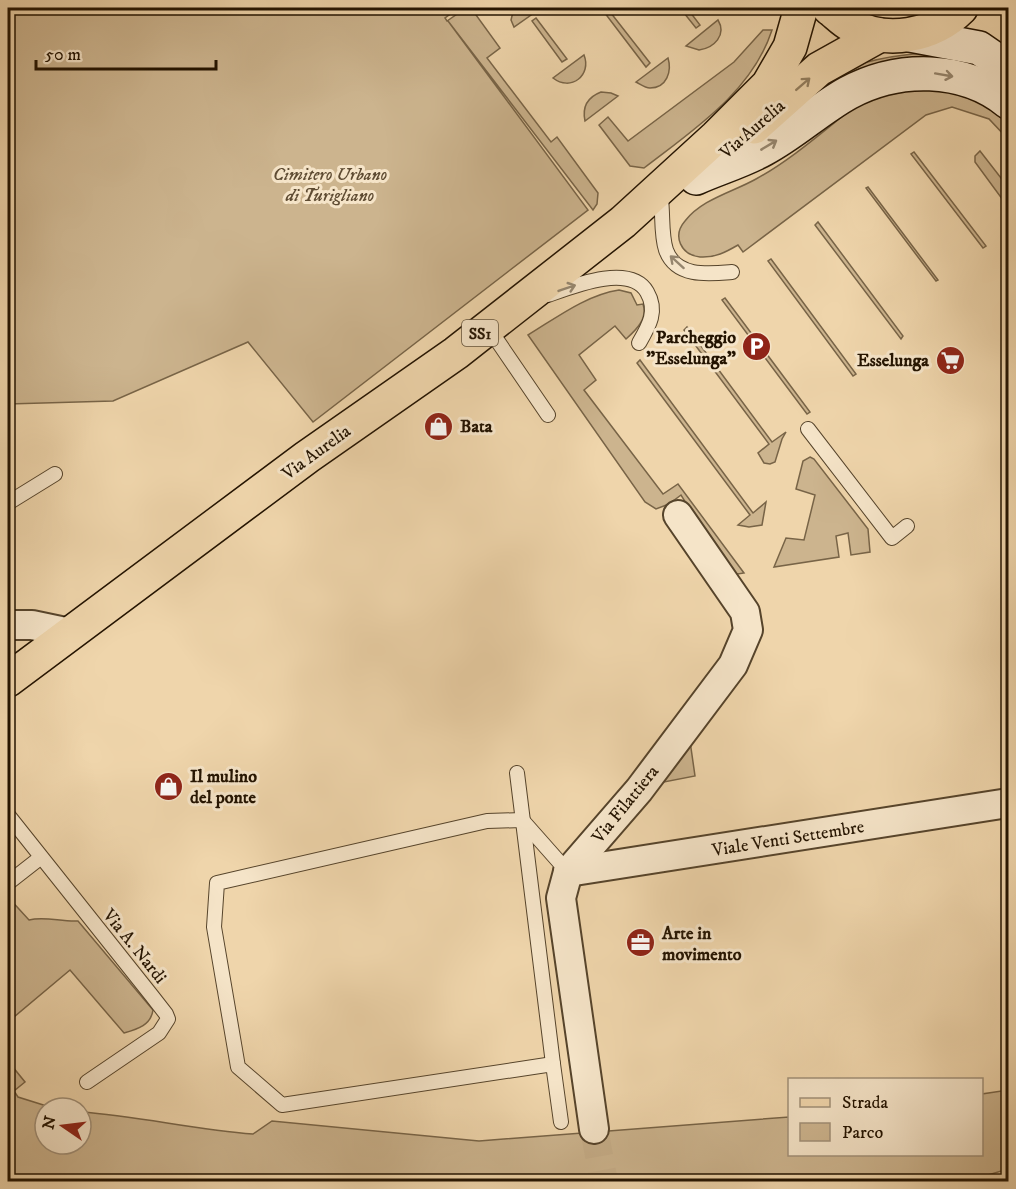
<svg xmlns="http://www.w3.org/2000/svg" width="1016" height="1189" viewBox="0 0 1016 1189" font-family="'IM FELL DW Pica',serif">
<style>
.green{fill:#ccb48e;stroke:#786447;stroke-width:1.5}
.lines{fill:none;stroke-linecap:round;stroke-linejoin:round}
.minor-tunnel{stroke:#c6ae89;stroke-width:28;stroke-dasharray:28 14;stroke-linecap:butt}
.service-casing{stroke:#56442b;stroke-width:16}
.minor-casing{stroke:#56442b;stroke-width:32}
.secondary-casing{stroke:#231300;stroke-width:36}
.primary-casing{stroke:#231300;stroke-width:36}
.service{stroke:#f5e4c8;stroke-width:14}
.minor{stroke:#f5e4c8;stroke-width:28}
.secondary{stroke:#f5e4c8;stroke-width:33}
.primary{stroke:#efd5ab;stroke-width:33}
.oneway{stroke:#96866e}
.oneway2{stroke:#937e5e}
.labels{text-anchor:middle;stroke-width:6;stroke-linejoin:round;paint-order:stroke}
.shield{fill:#f5e4c8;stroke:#62523c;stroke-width:1.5}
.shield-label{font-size:16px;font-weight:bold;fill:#231300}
.street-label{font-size:18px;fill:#231300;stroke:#f5e4c8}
.park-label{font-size:18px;font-style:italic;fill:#5e4b32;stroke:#f5e4c8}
.poi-label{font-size:18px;font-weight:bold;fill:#231300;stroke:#f5e4c8;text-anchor:start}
</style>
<rect width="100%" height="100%" fill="#efd5ab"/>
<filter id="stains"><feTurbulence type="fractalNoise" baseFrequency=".00333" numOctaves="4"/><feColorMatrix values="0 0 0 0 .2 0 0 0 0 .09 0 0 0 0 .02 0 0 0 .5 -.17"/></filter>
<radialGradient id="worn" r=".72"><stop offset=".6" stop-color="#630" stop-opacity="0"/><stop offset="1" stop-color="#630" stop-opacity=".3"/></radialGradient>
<!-- green -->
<g class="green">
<polygon points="8,8 459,8 445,18 447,21 466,8 471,8 500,48 487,58 551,142 557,137 598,193 597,204 593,210 448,21 588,210 313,422 248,342 113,401 8,404"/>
<polygon points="514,8 541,8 514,27 511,20"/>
<polygon points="601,8 607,8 650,63 646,67"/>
<polygon points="680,8 687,8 700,25 696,28"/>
<polygon points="536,18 567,59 562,62 532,21"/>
<path d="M718,20C727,35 714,48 699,50L686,46Z"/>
<path d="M763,30H772C752,92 693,130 644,168L630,166L599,125L608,117L628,141L734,62Z"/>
<path d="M923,53L968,61L983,69H965L790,122C799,111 807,98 817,89C842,63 888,56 923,53Z"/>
<path d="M584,55C592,75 571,92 553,78Z"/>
<path d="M668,58C672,71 667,88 650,88C645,88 640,84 636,82Z"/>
<path d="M931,88C959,95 1008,102 1008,139L989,119L952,107L926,115L743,252L738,245C726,252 715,258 700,257C681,255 672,236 685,221C702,199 733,192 756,179C793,159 829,126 863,100L883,92Z"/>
<path d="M601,92L611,93L618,96L585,121C582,107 588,97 601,92Z"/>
<polygon points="980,151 1008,187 1008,207 975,162 975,156"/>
<polygon points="914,152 986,246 983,248 911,154"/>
<polygon points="868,187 938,280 936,281 866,188"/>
<polygon points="818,222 903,336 901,339 815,225"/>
<polygon points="771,259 856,374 853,376 768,261"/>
<path d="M619,290L631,293L637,305L643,304C648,319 636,330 626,339L615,326L579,355L596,380L584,390L663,494L678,484L744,573L731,575L681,495L669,504L656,509L645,502L528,335C556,318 586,295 619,290Z"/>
<polygon points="725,298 810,412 807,414 722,300"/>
<polygon points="687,327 772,442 786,432 782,439 775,462 770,464 764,463 758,453 769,444 684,330"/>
<polygon points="640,360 753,513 766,502 762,525 749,527 738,525 750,515 637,363"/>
<polygon points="810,457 814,459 868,529 870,552 851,555 848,533 836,536 839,557 774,567 786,538 804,540 815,495 796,489 803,461"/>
<polygon points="690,741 695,776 659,783"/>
<path d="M8,897L29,920C45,916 61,922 78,921L153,1010C151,1025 138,1029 124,1033L70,970L8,1022V968L13,964L8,957Z"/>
<path d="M8,1061L25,1082L14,1091L18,1097L53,1108H45V1144H81V1112C139,1116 195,1130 253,1134L272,1121L479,1141L789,1117L790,1154H982V1094L1008,1090V1169L965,1182L8,1181Z"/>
</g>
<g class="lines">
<!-- minor-tunnel -->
<polyline class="minor-tunnel" points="594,1129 604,1182"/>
<defs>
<g id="service">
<path d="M661,199C663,215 661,235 666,250C676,278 709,274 732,272"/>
<path d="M548,295C573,286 630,263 647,292C658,311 649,326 639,343"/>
<polyline points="488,327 548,415"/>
<polyline points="808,429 892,538 907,526"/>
<polyline points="8,503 55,474"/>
<polyline points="517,773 553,1064"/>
<polyline points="8,815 152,996 166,1014 168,1019 159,1033 87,1082"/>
<polyline points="8,883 40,858"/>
<polyline points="561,1122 553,1064 282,1105 238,1067 214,927 217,883 487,821 522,820 568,872"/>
</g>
<g id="minor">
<polyline points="8,625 32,625 70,633"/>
<polyline points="568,872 1008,803"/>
<polyline points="594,1129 561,898 568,872 639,790 733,665 748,630 745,612 678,515"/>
</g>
<g id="secondary">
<polyline points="910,35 979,48 1008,68"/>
<path d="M696,178C718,168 743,161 764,149C794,133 819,109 848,93C898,66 963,66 1008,102"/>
</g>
<g id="primary">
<path d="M829,8C836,13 843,21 851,25C887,45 933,36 961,8"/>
<polyline points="754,127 819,69 880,35"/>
<polyline points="8,680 307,457 456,353 623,222 716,137 768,85 790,47 801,8"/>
</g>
</defs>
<!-- service casing -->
<use href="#service" class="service-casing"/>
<!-- minor casing -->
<use href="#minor" class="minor-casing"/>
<!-- secondary casing -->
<use href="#secondary" class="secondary-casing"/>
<!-- primary casing -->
<use href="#primary" class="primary-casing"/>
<!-- service -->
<use href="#service" class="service"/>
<!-- minor -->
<use href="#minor" class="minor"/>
<!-- secondary -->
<use href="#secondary" class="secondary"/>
<!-- primary -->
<use href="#primary" class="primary"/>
</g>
<!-- one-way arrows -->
<defs><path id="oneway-shaft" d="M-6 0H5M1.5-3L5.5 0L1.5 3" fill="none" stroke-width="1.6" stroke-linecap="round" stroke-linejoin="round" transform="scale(1.5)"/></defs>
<g class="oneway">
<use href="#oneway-shaft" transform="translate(944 75) rotate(10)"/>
<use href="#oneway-shaft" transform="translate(769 145) rotate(-31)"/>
<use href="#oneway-shaft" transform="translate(677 262) rotate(-138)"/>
<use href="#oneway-shaft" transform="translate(567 288) rotate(-19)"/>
</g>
<use class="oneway2" href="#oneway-shaft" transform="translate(803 84) rotate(-41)"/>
<!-- icons -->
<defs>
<symbol id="parking-disc" viewBox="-11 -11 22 22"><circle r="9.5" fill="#8f2418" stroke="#f5e4c8"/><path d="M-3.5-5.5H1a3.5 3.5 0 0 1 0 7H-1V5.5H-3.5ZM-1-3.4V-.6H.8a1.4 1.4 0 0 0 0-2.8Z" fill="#fff"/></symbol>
<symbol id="supermarket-disc" viewBox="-11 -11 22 22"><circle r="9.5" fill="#8f2418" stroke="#f5e4c8"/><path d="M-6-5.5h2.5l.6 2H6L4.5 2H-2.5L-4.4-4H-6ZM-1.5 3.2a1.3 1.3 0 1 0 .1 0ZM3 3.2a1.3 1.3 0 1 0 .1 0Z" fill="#fff"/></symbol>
<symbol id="shop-disc" viewBox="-11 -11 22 22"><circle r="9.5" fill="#8f2418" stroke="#f5e4c8"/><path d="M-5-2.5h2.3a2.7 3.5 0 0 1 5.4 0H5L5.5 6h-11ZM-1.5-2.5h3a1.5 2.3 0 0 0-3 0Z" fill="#fff"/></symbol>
<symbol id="office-disc" viewBox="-11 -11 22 22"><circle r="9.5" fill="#8f2418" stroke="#f5e4c8"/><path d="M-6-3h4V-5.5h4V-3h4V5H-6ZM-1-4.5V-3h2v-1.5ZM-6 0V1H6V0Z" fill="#fff"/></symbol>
</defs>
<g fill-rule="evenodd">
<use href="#parking-disc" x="740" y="330" width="33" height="33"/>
<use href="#supermarket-disc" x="934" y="344" width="33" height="33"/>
<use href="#shop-disc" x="422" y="410" width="33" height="33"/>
<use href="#shop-disc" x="152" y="770" width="33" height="33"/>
<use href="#office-disc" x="624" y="926" width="33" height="33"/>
</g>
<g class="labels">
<!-- shield labels -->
<rect class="shield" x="462" y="320" width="36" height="26" rx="4.5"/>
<g class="shield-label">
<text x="480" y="339">SS1</text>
</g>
<!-- street labels -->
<g class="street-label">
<text transform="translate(752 129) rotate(-41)" y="6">Via Aurelia</text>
<text transform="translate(316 452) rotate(-36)" y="6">Via Aurelia</text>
<text transform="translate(625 804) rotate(-51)" y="6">Via Filattiera</text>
<text transform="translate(788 838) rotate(-9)" y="6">Viale Venti Settembre</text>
<text transform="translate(135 946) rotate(51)" y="6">Via A. Nardi</text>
</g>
<!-- park labels -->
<g class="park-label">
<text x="330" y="180">Cimitero Urbano<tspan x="330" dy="21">di Turigliano</tspan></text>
</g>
<!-- poi labels -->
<g class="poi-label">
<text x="736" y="343" text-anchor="end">Parcheggio<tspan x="736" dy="21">"Esselunga"</tspan></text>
<text x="929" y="366" text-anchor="end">Esselunga</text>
<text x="460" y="432">Bata</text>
<text x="190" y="782">Il mulino<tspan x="190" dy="21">del ponte</tspan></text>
<text x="662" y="939">Arte in<tspan x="662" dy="21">movimento</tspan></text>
</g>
</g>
<!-- margin -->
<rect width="1016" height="1189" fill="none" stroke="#efd5ab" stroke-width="30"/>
<rect x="9" y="9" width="998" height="1171" fill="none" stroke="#231300" stroke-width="3"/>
<rect x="15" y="15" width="986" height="1159" fill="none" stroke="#231300" stroke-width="1.5"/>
<!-- legend -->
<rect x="788" y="1078" width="195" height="78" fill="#f5e4c8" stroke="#a19078" stroke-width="1.5"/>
<rect x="800" y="1098" width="30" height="9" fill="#efd5ab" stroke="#a19078" stroke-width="1.5"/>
<text x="842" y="1108" font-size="18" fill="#231300">Strada</text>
<rect x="800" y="1123" width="30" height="18" fill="#ccb48e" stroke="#a19078" stroke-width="1.5"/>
<text x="842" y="1138" font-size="18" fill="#231300">Parco</text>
<!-- north arrow -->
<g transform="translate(63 1126) rotate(284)"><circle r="28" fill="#f5e4c8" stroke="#a19078" stroke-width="1.5"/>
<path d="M0-4.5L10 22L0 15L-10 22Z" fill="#8f2418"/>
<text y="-9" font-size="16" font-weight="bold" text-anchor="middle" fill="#231300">N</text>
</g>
<!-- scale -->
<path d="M36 60v9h180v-9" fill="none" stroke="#231300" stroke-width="3"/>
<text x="45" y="60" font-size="18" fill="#231300" stroke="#f5e4c8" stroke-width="4.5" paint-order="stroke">50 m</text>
<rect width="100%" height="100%" filter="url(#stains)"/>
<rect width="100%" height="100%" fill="url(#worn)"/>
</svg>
